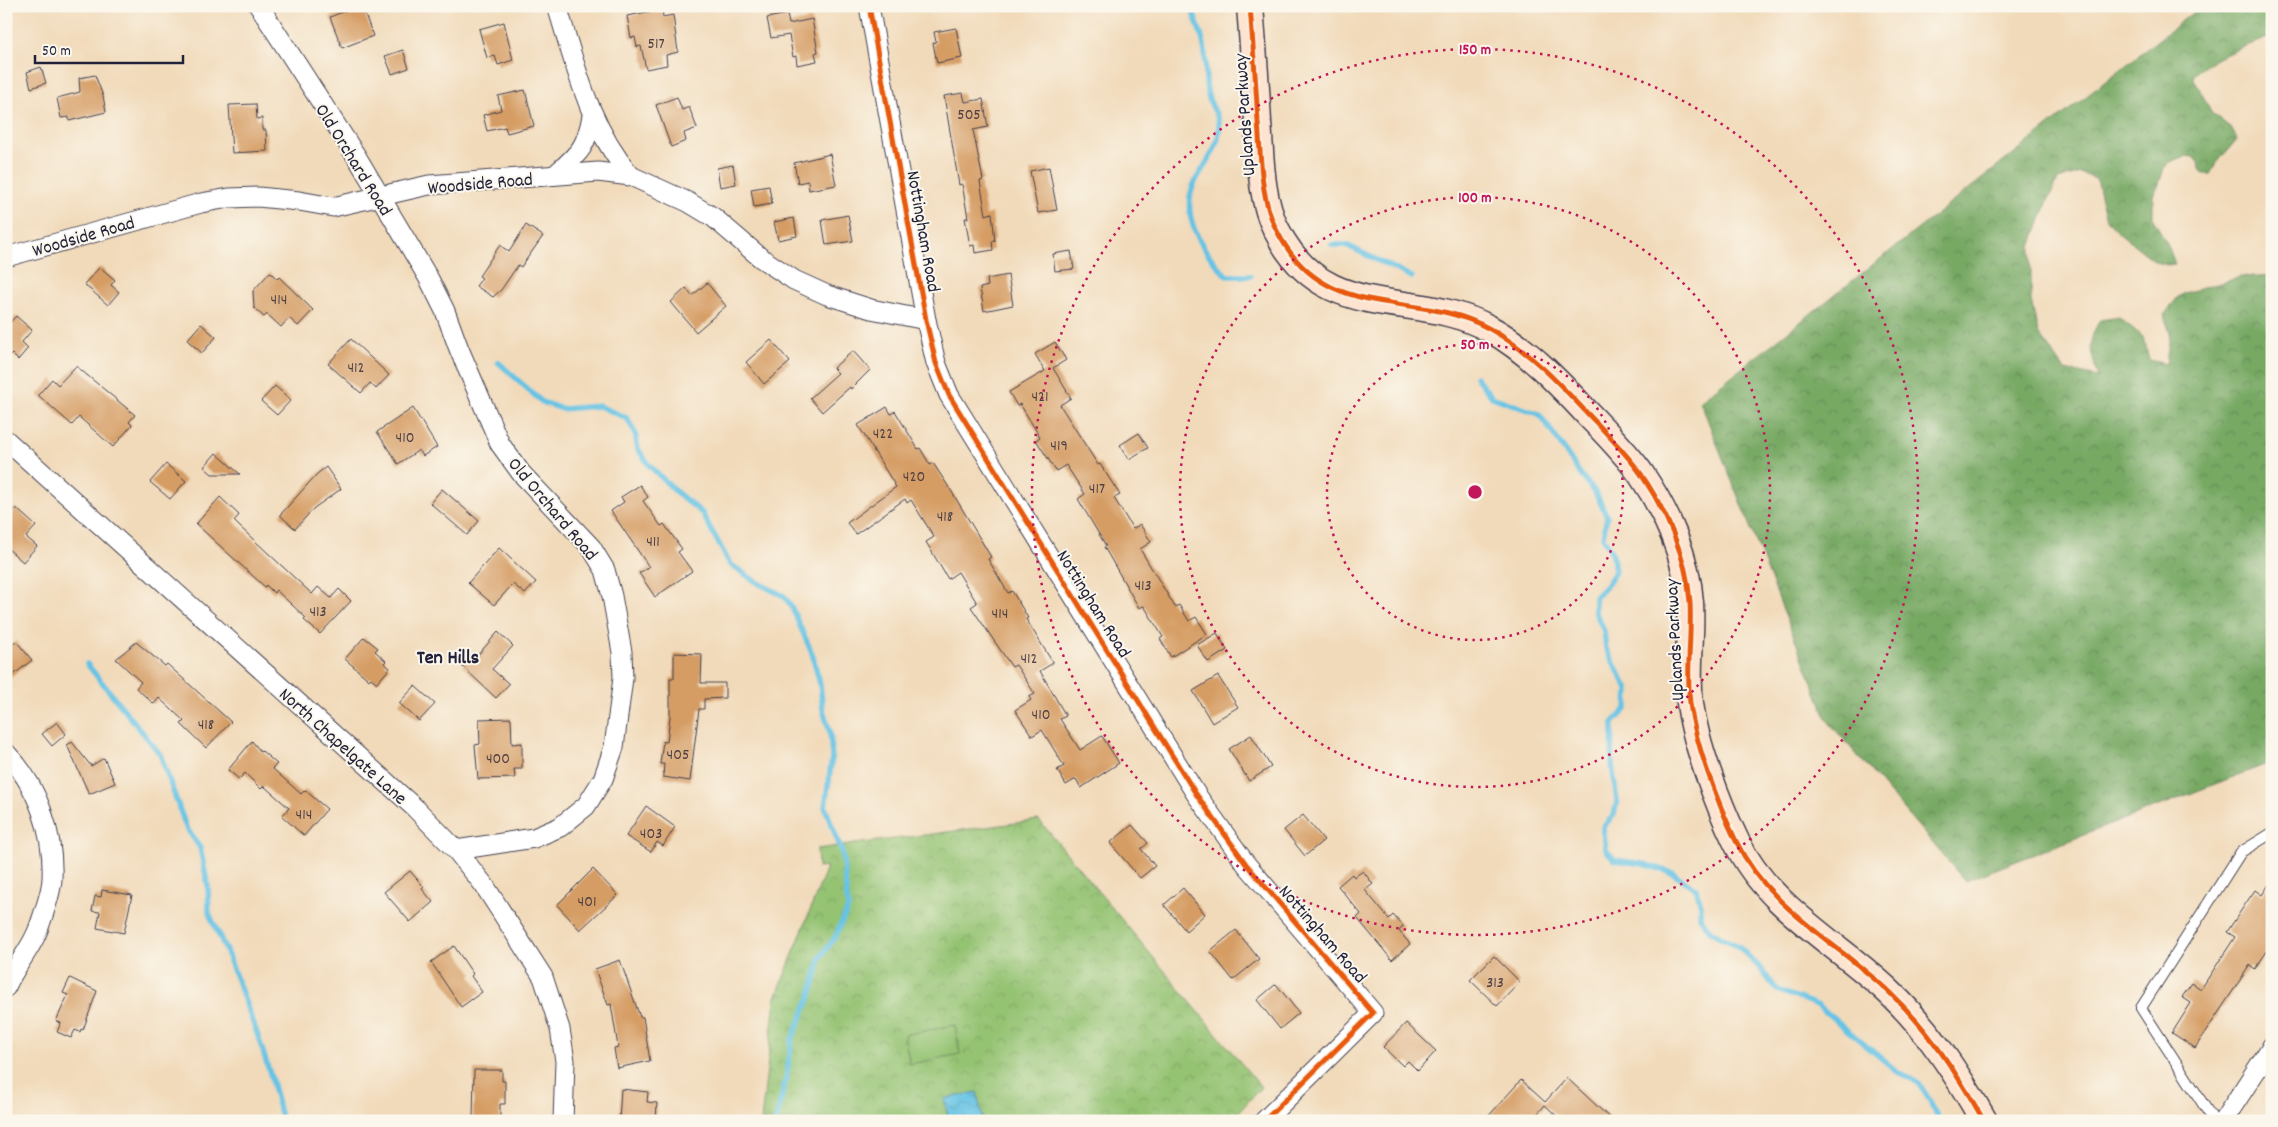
<svg xmlns="http://www.w3.org/2000/svg" width="2278" height="1127" viewBox="0 0 2278 1127" font-family="Dekko,sans-serif">
<style>
.forest{fill:url(#forest-crowns);stroke:#4c6650}
.park{fill:url(#park-crowns);stroke:#5b7256}
.pitch{fill:#94c372;stroke:#5b7256}
.water{fill:url(#water-waves);stroke:#447290}
.lines{fill:none;stroke-linecap:round;stroke-linejoin:round}
.stream{stroke:#66c3e4;stroke-width:5.5}
.building{fill:#d59c63}
.lane-casing{stroke:#413e4e;stroke-width:12}
.street-casing{stroke:#413e4e;stroke-width:21}
.secondary-casing{stroke:#413e4e;stroke-width:29}
.lane{stroke:#fff;stroke-width:10}
.street{stroke:#fff;stroke-width:19}
.secondary{stroke:#fde4d1;stroke-width:26}
.cycleway-casing{stroke:#fbf7ec;stroke-width:8}
.cycleway{stroke:#e8590c;stroke-width:5}
.ring{fill:none;stroke:#c2185b;stroke-width:2.5;stroke-dasharray:2.5 5}
.labels{text-anchor:middle;stroke-width:4;stroke-linejoin:round;paint-order:stroke}
.number-label{font-size:16px;fill:#4f4045}
.street-label{font-size:19px;fill:#22223b;stroke:#fbf7ec}
.neighbourhood-label{font-size:20px;font-weight:bold;fill:#22223b;stroke:#fbf7ec}
.centre{fill:#c2185b;stroke:#fbf7ec;stroke-width:2.5}
.ring-label{font-size:15px;text-anchor:middle;font-weight:bold;fill:#c2185b;stroke:#fbf7ec;stroke-width:4;stroke-linejoin:round;paint-order:stroke}
</style>
<defs>
<pattern id="forest-crowns" width="20" height="18" patternUnits="userSpaceOnUse" patternTransform="scale(1.25)"><rect width="20" height="18" fill="#77a964"/><path d="M2 6a3 3 0 1 1 6 0M12 15a3 3 0 1 1 6 0" fill="none" stroke="#618954"/></pattern>
<pattern id="park-crowns" width="20" height="18" patternUnits="userSpaceOnUse" patternTransform="scale(1.25)"><rect width="20" height="18" fill="#94c372"/><path d="M2 6a3 3 0 1 1 6 0M12 15a3 3 0 1 1 6 0" fill="none" stroke="#7fa764"/></pattern>
<pattern id="water-waves" width="16" height="10" patternUnits="userSpaceOnUse" patternTransform="scale(1.25)"><rect width="16" height="10" fill="#66c3e4"/><path d="M0 5q4-4 8 0t8 0" fill="none" stroke="#58a7c4"/></pattern>
</defs>
<rect width="100%" height="100%" fill="#fbf7ec"/>
<filter id="ink" filterUnits="userSpaceOnUse"><feTurbulence type="fractalNoise" baseFrequency=".02" numOctaves="2"/><feDisplacementMap in="SourceGraphic" scale="10" xChannelSelector="R" yChannelSelector="G"/><feConvolveMatrix kernelMatrix="1 2 1 2 8 2 1 2 1" color-interpolation-filters="sRGB"/></filter>
<filter id="wash" filterUnits="userSpaceOnUse"><feTurbulence type="fractalNoise" baseFrequency=".0096" numOctaves="4" result="noise"/><feDisplacementMap in="SourceGraphic" scale="20" xChannelSelector="R" yChannelSelector="G"/><feGaussianBlur stdDeviation="1.12" result="paint"/><feColorMatrix in="noise" values="0 0 0 0 0 0 0 0 0 0 0 0 0 0 0 0 0 1.4 0 .05"/><feComposite in="paint" operator="in"/></filter>
<g filter="url(#wash)">
<rect width="100%" height="100%" fill="#f1daba"/>
<!-- forest -->
<path class="forest" d="M2201,6H2272V36C2254,44 2201,60 2193,77L2212,113L2231,128L2237,139L2216,164L2210,174H2204L2200,169L2199,162L2193,157L2186,156L2170,162L2164,168L2158,187L2153,195V219L2168,245L2175,264L2167,265L2156,262L2117,231L2105,216L2096,179L2080,173L2058,180L2047,203L2031,246V300L2038,333L2065,370L2098,377C2092,352 2085,345 2100,320L2119,317L2143,337L2149,360L2166,364L2170,333L2164,315L2178,297L2185,293L2241,277L2272,275V762L1965,881L1827,720L1700,401Z"/>
<!-- park -->
<polygon class="park" points="1039,820 1261,1087 1231,1121 761,1121 775,1000 827,867 818,868 817,849"/>
<!-- pitch -->
<polygon class="pitch" points="955,1025 960,1054 910,1064 904,1035"/>
<!-- water -->
<polygon class="water" points="977,1092 983,1121 949,1121 944,1099"/>
<g class="lines">
<!-- stream -->
<g class="stream">
<path d="M1191,6C1195,19 1202,33 1204,46C1207,63 1204,79 1208,95C1211,109 1221,116 1219,131C1218,150 1203,166 1195,182C1178,216 1204,253 1227,276H1250"/>
<polyline points="1332,245 1346,245 1412,277"/>
<polyline points="498,362 542,402 562,409 599,406 627,418 635,433 638,449 649,465 675,491 702,513 730,564 758,583 784,596 791,606 812,653 820,684 823,710 830,732 832,758 825,807 842,852 848,908 835,937 820,958 811,995 792,1039 787,1073 776,1121"/>
<path d="M1476,377L1492,397L1539,414L1559,442L1581,475L1595,492L1607,516L1603,537L1613,555L1615,572L1606,586L1595,597V611L1604,631L1606,649L1628,689L1627,708L1613,723L1612,764L1617,801L1614,815L1603,827L1606,850L1615,860L1644,864L1673,873L1696,889L1700,901V917L1711,932L1738,946L1759,967L1777,990L1817,1005L1899,1073C1924,1081 1929,1098 1939,1121"/>
<polyline points="87,664 160,754 186,827 200,848 208,886 209,913 227,953 258,1036 271,1077 282,1121"/>
</g>
</g>
<g id="blocks">
<!-- building -->
<g class="building">
<polygon points="357,6 362,6 373,36 342,48 330,17"/>
<polygon points="662,9 663,17 673,15 678,52 666,55 667,65 646,69 641,46 637,47 635,37 631,38 627,16"/>
<polygon points="787,14 789,24 812,19 818,52 815,53 817,61 797,65 796,56 793,57 789,35 771,38 767,18"/>
<polygon points="504,22 513,60 498,65 495,56 487,58 479,29"/>
<polygon points="956,28 962,58 937,63 933,43 936,42 934,32"/>
<polygon points="403,50 409,68 392,74 385,56"/>
<polygon points="41,67 46,83 31,88 27,72"/>
<polygon points="95,75 103,96 106,112 69,121 69,117 61,118 57,98 80,92 79,78"/>
<polygon points="525,90 534,126 507,133 505,127 487,131 483,115 501,110 498,96"/>
<polygon points="963,93 965,102 983,99 988,127 973,130 983,180 980,181 986,215 992,213 995,241 992,241 993,250 975,253 974,245 970,246 965,218 968,218 962,184 959,185 944,96"/>
<polygon points="677,97 682,110 689,107 697,128 684,133 686,141 671,147 656,105"/>
<polygon points="256,104 257,119 262,118 262,130 266,130 267,151 232,153 229,105"/>
<polygon points="830,154 836,185 809,190 808,181 798,183 794,163"/>
<polygon points="733,165 736,184 720,187 717,168"/>
<polygon points="1049,167 1057,210 1038,213 1030,171"/>
<polygon points="769,186 772,204 754,207 751,189"/>
<polygon points="848,215 853,241 826,245 822,220"/>
<polygon points="794,218 797,236 778,240 774,222"/>
<polygon points="526,225 543,236 521,267 518,265 501,290 493,297 476,286 482,278 479,276 500,245 509,252"/>
<polygon points="1071,251 1074,269 1055,271 1053,254"/>
<polygon points="100,267 115,280 111,285 119,292 108,305 84,284"/>
<polygon points="270,272 277,279 279,277 313,310 298,326 289,318 281,327 267,314 264,317 254,308 253,291"/>
<polygon points="1008,275 1013,305 984,311 980,288 988,286 987,279"/>
<polygon points="707,283 726,306 696,332 671,302 686,288 692,296"/>
<polygon points="16,316 32,330 22,342 28,348 18,360 12,354 6,360 6,327"/>
<polygon points="201,324 216,337 202,353 187,340"/>
<polygon points="351,339 389,375 376,389 370,383 361,393 328,364"/>
<polygon points="771,340 790,362 764,384 746,362"/>
<polygon points="1055,342 1066,360 1053,368 1071,398 1060,405 1098,465 1100,464 1120,495 1114,498 1133,529 1140,524 1151,542 1140,549 1175,607 1179,605 1189,621 1196,617 1207,634 1171,657 1160,639 1163,637 1144,606 1139,608 1104,547 1106,546 1078,499 1085,494 1066,465 1056,471 1036,440 1040,437 1020,404 1017,406 1009,392 1045,371 1035,354"/>
<polygon points="853,351 870,370 851,389 850,387 822,412 810,398 838,373 833,368"/>
<polygon points="76,366 135,415 129,422 132,425 113,447 79,417 72,425 38,395 52,379 58,385"/>
<polygon points="275,386 291,400 277,415 261,401"/>
<polygon points="887,407 891,414 895,411 918,449 920,448 930,465 933,463 952,492 991,557 988,559 1008,593 1012,591 1028,618 1026,619 1053,663 1040,671 1066,716 1060,719 1080,750 1102,736 1119,763 1081,788 1076,779 1066,785 1057,770 1064,766 1042,730 1032,736 1015,710 1031,700 1029,697 1035,694 1016,665 1012,667 971,607 977,603 958,572 948,579 926,542 934,537 911,500 907,503 905,499 856,534 847,523 896,487 858,425"/>
<polygon points="413,408 437,447 423,456 419,450 398,464 377,432"/>
<polygon points="1139,433 1148,448 1129,459 1120,445"/>
<polygon points="216,453 240,474 212,474 204,467"/>
<polygon points="166,464 186,481 170,499 150,482"/>
<polygon points="326,467 341,489 314,508 295,529 280,515 317,474"/>
<polygon points="640,485 648,497 643,501 661,526 664,524 682,549 678,552 692,571 655,597 639,573 649,567 611,511 624,502 621,497"/>
<polygon points="442,489 479,521 467,535 430,503"/>
<polygon points="220,497 239,515 234,521 240,527 312,594 318,587 331,598 339,589 351,601 320,634 304,620 306,618 276,590 274,593 266,585 265,587 196,524"/>
<polygon points="16,508 36,526 26,537 37,546 23,562 6,547 6,519"/>
<polygon points="499,548 536,582 525,594 513,584 494,605 468,583"/>
<polygon points="498,632 513,646 492,669 509,684 496,698 462,666 473,654 476,657"/>
<polygon points="1217,633 1227,650 1208,662 1197,645"/>
<polygon points="364,637 378,648 375,651 386,661 384,663 390,668 377,683 371,678 369,680 345,659"/>
<polygon points="16,641 32,660 6,681 6,649"/>
<polygon points="136,642 165,666 167,664 231,722 206,748 181,724 184,721 159,698 154,704 136,688 141,682 116,659"/>
<polygon points="674,653 702,654 701,683 725,683 725,698 704,699 704,709 699,709 690,781 663,777 664,764 660,764 663,741 667,742 670,716 670,678 674,678"/>
<polygon points="1218,676 1238,707 1212,723 1193,691"/>
<polygon points="415,686 435,704 419,721 399,703"/>
<polygon points="511,718 512,744 522,743 522,769 514,769 515,778 478,779 475,745 480,744 479,719"/>
<polygon points="57,722 66,734 52,746 42,734"/>
<polygon points="1251,735 1271,767 1249,781 1229,749"/>
<polygon points="252,741 261,752 262,751 277,764 272,768 301,794 305,790 327,809 304,836 282,816 289,808 264,786 261,789 245,773 239,779 228,770"/>
<polygon points="72,742 91,766 104,758 115,783 89,794 67,745"/>
<polygon points="646,806 675,827 663,846 657,842 651,852 626,836"/>
<polygon points="1303,815 1324,840 1305,856 1284,830"/>
<polygon points="1132,825 1148,843 1141,849 1155,866 1140,878 1110,843"/>
<polygon points="593,869 618,895 580,930 557,905"/>
<polygon points="410,871 424,887 422,889 433,902 410,922 384,892"/>
<polygon points="1363,871 1373,884 1365,890 1389,919 1393,915 1403,926 1399,931 1410,944 1392,960 1357,918 1361,914 1338,886 1352,874 1354,877"/>
<polygon points="2272,880 2272,944 2255,969 2250,965 2195,1048 2172,1033 2191,1003 2182,997 2192,983 2201,989 2235,937 2227,932 2246,903 2255,890 2262,895"/>
<polygon points="1183,888 1205,914 1186,931 1164,905"/>
<polygon points="102,890 132,895 124,933 97,928 100,912 92,911 95,896 101,897"/>
<polygon points="1236,930 1259,959 1233,980 1210,951"/>
<polygon points="454,946 473,974 471,976 482,992 461,1007 431,962"/>
<polygon points="1494,956 1520,982 1497,1006 1470,980"/>
<polygon points="620,960 640,1017 643,1017 650,1061 617,1068 614,1048 618,1047 611,1004 608,1005 595,969"/>
<polygon points="70,978 97,991 83,1030 81,1029 80,1032 75,1030 71,1038 57,1032 61,1023 56,1021 68,995 63,993"/>
<polygon points="1276,984 1299,1013 1280,1029 1257,1000"/>
<polygon points="1406,1023 1436,1051 1418,1071 1408,1061 1403,1066 1383,1047"/>
<polygon points="474,1070 502,1070 502,1081 505,1081 505,1104 500,1104 500,1121 473,1121"/>
<polygon points="1567,1078 1613,1121 1562,1121 1545,1105 1531,1121 1484,1121 1521,1080 1545,1102"/>
<polygon points="621,1089 648,1092 647,1102 657,1103 656,1121 619,1121"/>
</g>
</g>
</g>
<g filter="url(#ink)">
<use href="#blocks" fill-opacity="0" stroke="#413e4e" stroke-width="1"/>
<g class="lines">
<defs>
<polyline id="lane" points="2214,1121 2141,1008 2241,852 2272,833"/>
<g id="street">
<polyline points="259,6 358,159 429,279 445,311 459,349 500,444 521,473 591,547 605,570 612,596 622,652 623,678 614,747 603,779 586,806 560,827 534,838 456,850"/>
<path d="M557,6C576,67 589,127 631,176"/>
<polyline points="869,6 926,320 936,363 949,395 1196,794 1246,864 1373,1013 1264,1121"/>
<path d="M555,175C579,153 586,149 592,116"/>
<polyline points="6,257 201,203 229,198 258,197 299,201 333,207 429,185 598,172 631,176 688,202 713,217 761,258 794,280 827,295 871,309 926,320"/>
<polyline points="6,440 415,808 456,850 484,885 543,977 560,1029 565,1061 563,1121"/>
<path d="M6,753C38,785 54,834 52,879C51,895 43,915 38,930C30,951 14,967 6,987"/>
<polyline points="2223,1121 2272,1046"/>
</g>
<path id="secondary" d="M1250,6C1253,45 1256,84 1258,122C1261,157 1260,197 1276,229C1324,327 1415,287 1490,329C1528,350 1559,383 1588,414C1607,434 1626,453 1641,474C1666,511 1687,557 1690,602C1692,636 1686,669 1690,703C1695,743 1718,804 1736,841C1768,908 1838,943 1890,993C1929,1030 1958,1075 1984,1121"/>
</defs>
<!-- lane casing -->
<use href="#lane" class="lane-casing"/>
<!-- street casing -->
<use href="#street" class="street-casing"/>
<!-- secondary casing -->
<use href="#secondary" class="secondary-casing"/>
<!-- lane -->
<use href="#lane" class="lane"/>
<!-- street -->
<use href="#street" class="street"/>
<!-- secondary -->
<use href="#secondary" class="secondary"/>
<defs>
<g id="cycleway">
<polyline points="869,6 926,320 936,363 949,395 1196,794 1246,864 1373,1013 1264,1121"/>
<path d="M1250,6C1253,45 1256,84 1258,122C1261,157 1260,197 1276,229C1324,327 1415,287 1490,329C1528,350 1559,383 1588,414C1607,434 1626,453 1641,474C1666,511 1687,557 1690,602C1692,636 1686,669 1690,703C1695,743 1718,804 1736,841C1768,908 1838,943 1890,993C1929,1030 1958,1075 1984,1121"/>
</g>
</defs>
<!-- cycleway casing -->
<use href="#cycleway" class="cycleway-casing"/>
<!-- cycleway -->
<use href="#cycleway" class="cycleway"/>
</g>
</g>
<!-- distance rings -->
<g class="ring">
<circle cx="1475" cy="492" r="148"/>
<circle cx="1475" cy="492" r="295"/>
<circle cx="1475" cy="492" r="443"/>
</g>
<g class="labels">
<!-- number labels -->
<g class="number-label">
<text x="656" y="48">517</text>
<text x="969" y="119">505</text>
<text x="279" y="304">414</text>
<text x="356" y="372">412</text>
<text x="1040" y="401">421</text>
<text x="883" y="438">422</text>
<text x="405" y="442">410</text>
<text x="1059" y="450">419</text>
<text x="914" y="481">420</text>
<text x="1097" y="493">417</text>
<text x="945" y="521">418</text>
<text x="653" y="546">411</text>
<text x="1143" y="590">413</text>
<text x="318" y="616">413</text>
<text x="1000" y="618">414</text>
<text x="1029" y="663">412</text>
<text x="1041" y="719">410</text>
<text x="206" y="729">418</text>
<text x="678" y="759">405</text>
<text x="498" y="763">400</text>
<text x="304" y="819">414</text>
<text x="651" y="838">403</text>
<text x="587" y="906">401</text>
<text x="1495" y="987">313</text>
</g>
<!-- street labels -->
<g class="street-label">
<text transform="translate(1243 115) rotate(-94)" y="7">Uplands Parkway</text>
<text transform="translate(355 159) rotate(58)" y="7">Old Orchard Road</text>
<text transform="translate(480 182) rotate(-5)" y="7">Woodside Road</text>
<text transform="translate(925 231) rotate(80)" y="7">Nottingham Road</text>
<text transform="translate(83 235) rotate(-16)" y="7">Woodside Road</text>
<text transform="translate(554 508) rotate(50)" y="7">Old Orchard Road</text>
<text transform="translate(1095 603) rotate(58)" y="7">Nottingham Road</text>
<text transform="translate(1673 640) rotate(-93)" y="7">Uplands Parkway</text>
<text transform="translate(344 745) rotate(42)" y="7">North Chapelgate Lane</text>
<text transform="translate(1324 933) rotate(49)" y="7">Nottingham Road</text>
</g>
<!-- neighbourhood labels -->
<g class="neighbourhood-label">
<text x="448" y="663">Ten Hills</text>
</g>
</g>
<circle cx="1475" cy="492" r="8" class="centre"/>
<g class="ring-label">
<text x="1475" y="54">150 m</text>
<text x="1475" y="202">100 m</text>
<text x="1475" y="349">50 m</text>
</g>
<!-- margin -->
<rect width="2278" height="1127" fill="none" stroke="#fbf7ec" stroke-width="25"/>
<!-- scale -->
<path d="M35 55v8h148v-8" fill="none" stroke="#22223b" stroke-width="2.5"/>
<text x="42" y="55" font-size="15" fill="#22223b" stroke="#fbf7ec" stroke-width="4" paint-order="stroke">50 m</text>
</svg>
